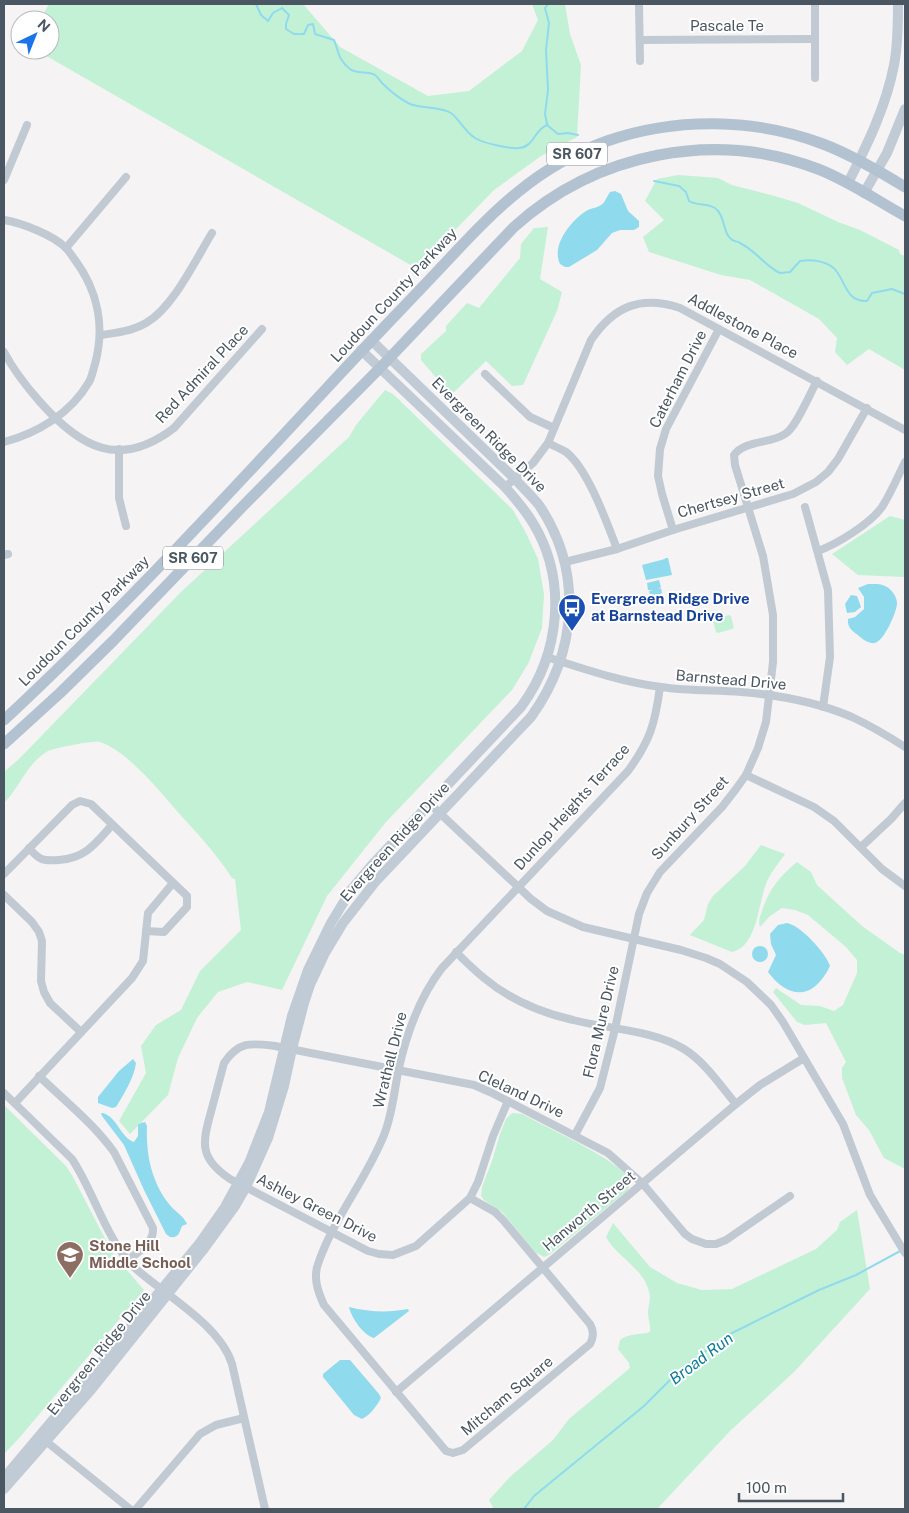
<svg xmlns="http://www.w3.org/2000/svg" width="909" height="1513" viewBox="0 0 909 1513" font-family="'Public Sans',sans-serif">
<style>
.green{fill:#c3f1d5}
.water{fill:#90daee}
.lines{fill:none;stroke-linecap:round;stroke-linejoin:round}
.stream{stroke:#90daee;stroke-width:2}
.street{stroke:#c1cad2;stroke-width:8}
.secondary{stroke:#c1cbd6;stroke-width:10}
.primary{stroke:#b3c2d1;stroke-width:11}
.labels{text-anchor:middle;stroke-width:4;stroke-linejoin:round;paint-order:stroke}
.shield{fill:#fff;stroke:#808990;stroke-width:1}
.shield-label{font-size:14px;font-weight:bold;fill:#4a5661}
.street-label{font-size:15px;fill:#4a5661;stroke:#fff}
.transit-label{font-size:15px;font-weight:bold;fill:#164399;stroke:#fff;text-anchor:start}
.education-label{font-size:15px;font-weight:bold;fill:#785e54;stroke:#fff;text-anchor:start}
.water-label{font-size:16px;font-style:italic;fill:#0c7c9b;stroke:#fff}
</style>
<rect width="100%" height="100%" fill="#f5f3f3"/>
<!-- green -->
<g class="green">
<polygon points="49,4 303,4 340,47 428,96 469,91 522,51 538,20 532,4 565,4 570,34 581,65 577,137 541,156 494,190 423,263 414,267 36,50 50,50 50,20 40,20"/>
<polygon points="678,175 718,178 732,185 771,195 798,203 838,222 860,230 899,250 900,254 905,256 905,370 869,349 847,365 835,352 837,338 819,319 750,280 721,275 649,252 643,237 664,220 645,201 657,179"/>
<polygon points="548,227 540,279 562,292 557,311 523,385 512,386 486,361 451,395 421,360 421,354 446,331 446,326 467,303 479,308 520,258 521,244 534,228"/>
<path d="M385,390L393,394L513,510L526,533L538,559L544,594L542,628L528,664L512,690L386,822L327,896L282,990L247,982L218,992L197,1018L178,1058L168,1095L130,1134L119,1121L146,1073L141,1046L156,1025L181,1010L200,971L241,930L235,879L232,878C216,853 196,832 176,810C158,789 127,751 100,742C94,740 54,748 48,751C27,763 20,787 4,803V772L19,759L182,591L349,437L356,425Z"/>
<polygon points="890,516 905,520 905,577 858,575 832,554"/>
<polygon points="729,615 731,616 734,628 732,629 718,633 716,632 713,621 715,619"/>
<path d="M761,845L785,854C778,864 770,873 766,884C758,905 757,947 732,952L690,935L704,920L708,904L713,896L745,866Z"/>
<path d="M797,862L811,872L817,885L862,926L900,953L905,955V1169L884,1158L869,1130L856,1115L842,1078V1068L846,1062L826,1023L805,1025L797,1022L773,992L776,988L801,1005L820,1006L834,1011L843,1005L857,973V960L846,947L808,915L795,910L782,908L770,916L760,927C758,921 760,917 762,911C769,889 780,876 797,862Z"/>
<polygon points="4,1105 66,1166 73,1177 113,1254 144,1290 20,1437 4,1454"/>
<path d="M512,1113L522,1114C542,1125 622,1162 629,1179C631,1183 629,1186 628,1190L549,1255L544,1257L535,1252L502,1212L485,1201L481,1196L482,1187L492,1161L500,1134L506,1119Z"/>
<path d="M857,1210L870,1289L794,1372L730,1431L657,1509H494L489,1500L511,1476L553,1440L569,1419L630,1368L629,1363L618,1349L620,1340C629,1333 640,1335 650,1332C651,1325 648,1319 648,1313C648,1307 650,1302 650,1297C647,1269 618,1259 606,1237L613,1223L650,1267L677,1283L702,1290L732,1289L816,1249L837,1230L840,1222Z"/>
</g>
<!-- water -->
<g class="water">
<path d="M615,191L621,194L628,211L639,221V227L634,230H620L612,233L597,250L569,267H565L560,264C551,245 571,221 586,211C591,208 597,208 601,205C605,203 607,196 610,192Z"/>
<polygon points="665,558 668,558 672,575 646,580 642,565 665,559"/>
<polygon points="659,580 661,587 658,589 661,588 662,593 657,596 656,602 652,603 649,591 653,590 648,590 647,583"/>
<path d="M868,584C874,584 881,583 887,587C892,590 897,597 897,603C897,612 884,641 875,643C869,644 862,639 858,635C852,631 847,627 848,619L855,617L864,609V597L858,588Z"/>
<polygon points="851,595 857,596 861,607 855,612 847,613 845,604"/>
<path d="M787,923C800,925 826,953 830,966C814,999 790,1001 768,972L776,955L771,944L770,934L778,925Z"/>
<circle cx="760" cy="954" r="8"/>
<path d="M133,1059L136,1063C134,1078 124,1094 116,1107L112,1108L98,1103V1097L119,1071Z"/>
<path d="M103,1113C118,1118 120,1137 134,1142L138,1136V1125L141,1123L145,1122L147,1126C146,1154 151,1181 169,1204C174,1211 184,1216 187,1224L182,1226C179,1233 179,1238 170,1237L166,1234L144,1190L124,1145L102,1116L101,1113Z"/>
<path d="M349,1307C369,1312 388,1313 408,1309L409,1311L374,1338C363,1335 351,1317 349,1307Z"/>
<path d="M340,1360H350L379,1394L381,1398C377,1406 370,1415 362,1419L354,1415L323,1377V1374Z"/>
</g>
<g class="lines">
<!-- stream -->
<g class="stream">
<path d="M256,4L261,15L268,21L273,13L282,8L289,15L286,24V29L294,34H304L308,25L313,24L315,34L334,40C339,52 338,60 350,69C357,75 368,70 375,75C378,77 380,81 382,83C390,91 400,99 410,104C423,109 439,106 451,113C460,120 465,132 475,138C483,143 509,149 519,148C534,147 534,130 547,125L558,134L568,133L578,135"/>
<polyline points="547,124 545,114 548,90 546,50 549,23 545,8 548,4"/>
<path d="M654,181L679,186L686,192L689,201C697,206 707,203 715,208C725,215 723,232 730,238C732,241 736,241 740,243C755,250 765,266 780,273L790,272L800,261C812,259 830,261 837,272C846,284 847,302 867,301L872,293L892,289L905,294"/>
<polyline points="524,1509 534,1496 644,1406 679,1371 726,1336 819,1290 856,1275 902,1250"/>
</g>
<!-- street -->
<g class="street">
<polyline points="639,4 640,61"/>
<polyline points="640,40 814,39"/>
<polyline points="815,78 815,4"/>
<polyline points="4,180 27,125"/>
<path d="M4,220C22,223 53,235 66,248C69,251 72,256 75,260C98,291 105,327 95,364C93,370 92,377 89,382C71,413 38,433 4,442"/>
<polyline points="66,248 126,177"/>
<path d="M101,335C116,333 132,331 146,323C173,308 196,259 212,233"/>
<path d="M4,352C14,371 26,386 40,402C80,447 119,470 174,428L262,329"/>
<polyline points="485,374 530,417 554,428"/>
<path d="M548,443C554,446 561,449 566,452C588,469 607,523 617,549"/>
<polyline points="119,449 119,498 126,526"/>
<path d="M505,487L533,463L548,443L591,340C614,306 641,295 680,308L905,430"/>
<polyline points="805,507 828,590 830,657 823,707"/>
<polyline points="673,530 662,494 658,476 660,449 666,429 719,329"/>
<path d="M818,551C837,544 870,524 882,507C891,493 898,476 905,462"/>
<polyline points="4,555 8,554"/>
<polyline points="565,562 617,549 673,530 793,494 816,482 828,472 838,459 867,408"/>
<path d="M547,657C584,669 622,682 661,687C688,691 714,690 741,692C779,695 817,702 852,717C871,726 888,736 905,747"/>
<polyline points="746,775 814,807 834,821 882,869 905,886"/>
<polyline points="430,804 531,899 547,911 583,927 681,950 706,958 720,964 747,982 771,1005 783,1022 843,1124 870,1195 905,1253"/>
<polyline points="861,847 891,819 905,803"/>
<path d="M29,848C40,861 43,861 59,860C86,858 96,843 112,825"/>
<polyline points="4,874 72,805 80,801 91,804 187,896 187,907 164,932 146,931"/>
<polyline points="4,895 32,922 39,932 42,941 41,981 44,992 50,1003 81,1032"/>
<path d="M456,952C465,961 474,970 484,978C509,999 542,1013 573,1020C608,1029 653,1030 684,1049C705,1062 720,1085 736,1104"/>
<path d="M39,1076C65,1101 93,1123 114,1152L153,1228C154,1244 139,1251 128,1260"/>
<path d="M4,1093L72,1159C94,1192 107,1242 135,1268C165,1295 220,1325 232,1364L265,1509"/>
<path d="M508,1101L493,1136L478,1182L470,1198L416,1246L393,1255L379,1254L368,1251L230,1179C197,1157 203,1141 212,1108C216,1093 220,1078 224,1063C239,1041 251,1043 275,1046L474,1085L492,1093L608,1153L643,1184L685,1234L692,1239L706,1244H716L726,1240L790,1196"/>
<polyline points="15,1103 132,978 143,961 148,913 173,883"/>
<path d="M575,1135L600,1088L615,1029L639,914L647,893L660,872L722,807L736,789L746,775L758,748L766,722L773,662V615L763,556L735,465L734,455C745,440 770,444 785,434C796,428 810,393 817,381"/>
<path d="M470,1198L495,1212L503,1220L590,1324C594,1331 594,1337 590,1344L463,1450L453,1453L446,1451L324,1305C318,1292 313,1278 318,1264C333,1219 366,1180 384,1135C392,1115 394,1094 398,1072C406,1035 418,999 442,968L628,771C650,741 655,724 660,687"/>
<polyline points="396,1392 736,1104 760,1085 804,1058"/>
<polyline points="42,1438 130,1509"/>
<polyline points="136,1509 200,1434 216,1425 244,1418"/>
</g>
<!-- secondary -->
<g class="secondary">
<path d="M848,183C867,145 886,107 894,65C898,45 898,24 898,4"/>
<polyline points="864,193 887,153 905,109"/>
<path d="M4,1478L100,1364L199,1244L225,1207L249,1163L269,1112L292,1016L308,970L331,923L351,890L372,865L521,707C560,654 568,581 533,523C525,510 515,498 505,487L361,350"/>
<path d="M4,1489L91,1390L203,1250L235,1206L246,1187L268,1138L284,1086L292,1049L304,1003L310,985L325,953L343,923L376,881L531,717C577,653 584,572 539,505C532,496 523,488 515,479L371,340"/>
</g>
<!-- primary -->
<g class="primary">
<path d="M4,720C117,615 222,501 327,388C361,351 396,315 431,278C486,220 529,169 607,141C676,117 755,118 823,144C852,155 879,171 905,187"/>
<path d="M4,744L60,693L113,641L244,505L380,368L514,227C596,153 714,129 818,169C849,181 876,200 905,216"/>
</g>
</g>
<!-- icons -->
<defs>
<symbol id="bus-pin" viewBox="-11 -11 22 30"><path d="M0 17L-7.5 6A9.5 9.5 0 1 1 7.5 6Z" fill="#1a4fb4" stroke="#fff"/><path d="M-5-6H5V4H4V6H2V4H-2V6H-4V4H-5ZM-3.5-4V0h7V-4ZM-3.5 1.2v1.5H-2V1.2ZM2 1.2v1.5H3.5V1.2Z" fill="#fff"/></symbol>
<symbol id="school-pin" viewBox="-11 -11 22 30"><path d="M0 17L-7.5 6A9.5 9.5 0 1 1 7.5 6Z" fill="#8d6e63" stroke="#fff"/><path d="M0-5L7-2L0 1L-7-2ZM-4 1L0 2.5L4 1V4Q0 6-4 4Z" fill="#fff"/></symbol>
</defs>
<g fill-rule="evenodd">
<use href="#bus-pin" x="556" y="592" width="32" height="43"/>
<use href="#school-pin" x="54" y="1239" width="32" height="43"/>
</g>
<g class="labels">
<!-- shield labels -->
<g class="shield">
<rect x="547" y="142.5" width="60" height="23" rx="4"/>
<rect x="163" y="546.5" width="60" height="23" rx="4"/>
</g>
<g class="shield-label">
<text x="577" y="159">SR 607</text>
<text x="193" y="563">SR 607</text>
</g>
<!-- street labels -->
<g class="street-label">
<text x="727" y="31">Pascale Te</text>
<text transform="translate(394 295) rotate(-47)" y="5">Loudoun County Parkway</text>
<text transform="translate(743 326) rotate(28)" y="5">Addlestone Place</text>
<text transform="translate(202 374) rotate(-47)" y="5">Red Admiral Place</text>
<text transform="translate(678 379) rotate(-63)" y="5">Caterham Drive</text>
<text transform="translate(489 435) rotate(45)" y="5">Evergreen Ridge Drive</text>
<text transform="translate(731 498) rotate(-16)" y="5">Chertsey Street</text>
<text transform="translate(84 621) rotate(-45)" y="5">Loudoun County Parkway</text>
<text transform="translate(731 680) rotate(5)" y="5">Barnstead Drive</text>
<text transform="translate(572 807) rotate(-48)" y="5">Dunlop Heights Terrace</text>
<text transform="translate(690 818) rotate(-48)" y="5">Sunbury Street</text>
<text transform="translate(395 842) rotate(-48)" y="5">Evergreen Ridge Drive</text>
<text transform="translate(601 1022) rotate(-77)" y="5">Flora Mure Drive</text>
<text transform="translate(390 1060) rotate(-76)" y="5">Wrathall Drive</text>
<text transform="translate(521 1094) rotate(25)" y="5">Cleland Drive</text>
<text transform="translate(317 1208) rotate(27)" y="5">Ashley Green Drive</text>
<text transform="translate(589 1211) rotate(-40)" y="5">Hanworth Street</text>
<text transform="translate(99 1353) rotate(-51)" y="5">Evergreen Ridge Drive</text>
<text transform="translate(507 1396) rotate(-40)" y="5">Mitcham Square</text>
</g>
<!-- transit labels -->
<g class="transit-label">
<text x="591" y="604">Evergreen Ridge Drive<tspan x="591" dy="17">at Barnstead Drive</tspan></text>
</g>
<!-- education labels -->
<g class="education-label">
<text x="89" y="1251">Stone Hill<tspan x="89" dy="17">Middle School</tspan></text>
</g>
<!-- water labels -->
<g class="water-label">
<text transform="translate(701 1358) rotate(-37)" y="6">Broad Run</text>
</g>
</g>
<!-- border -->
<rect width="909" height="1513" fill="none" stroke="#4a5661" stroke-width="10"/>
<!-- north arrow -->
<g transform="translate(35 35) rotate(43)"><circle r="24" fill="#ffffff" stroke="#b7bbc0"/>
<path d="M0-4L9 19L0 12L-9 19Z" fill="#1a73e8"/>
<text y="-8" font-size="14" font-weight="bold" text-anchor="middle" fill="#4a5661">N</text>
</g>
<!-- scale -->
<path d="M739 1493v8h104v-8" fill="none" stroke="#4a5661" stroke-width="2.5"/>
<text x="746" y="1493" font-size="15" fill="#4a5661" stroke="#ffffff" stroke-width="4" paint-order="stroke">100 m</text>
</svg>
